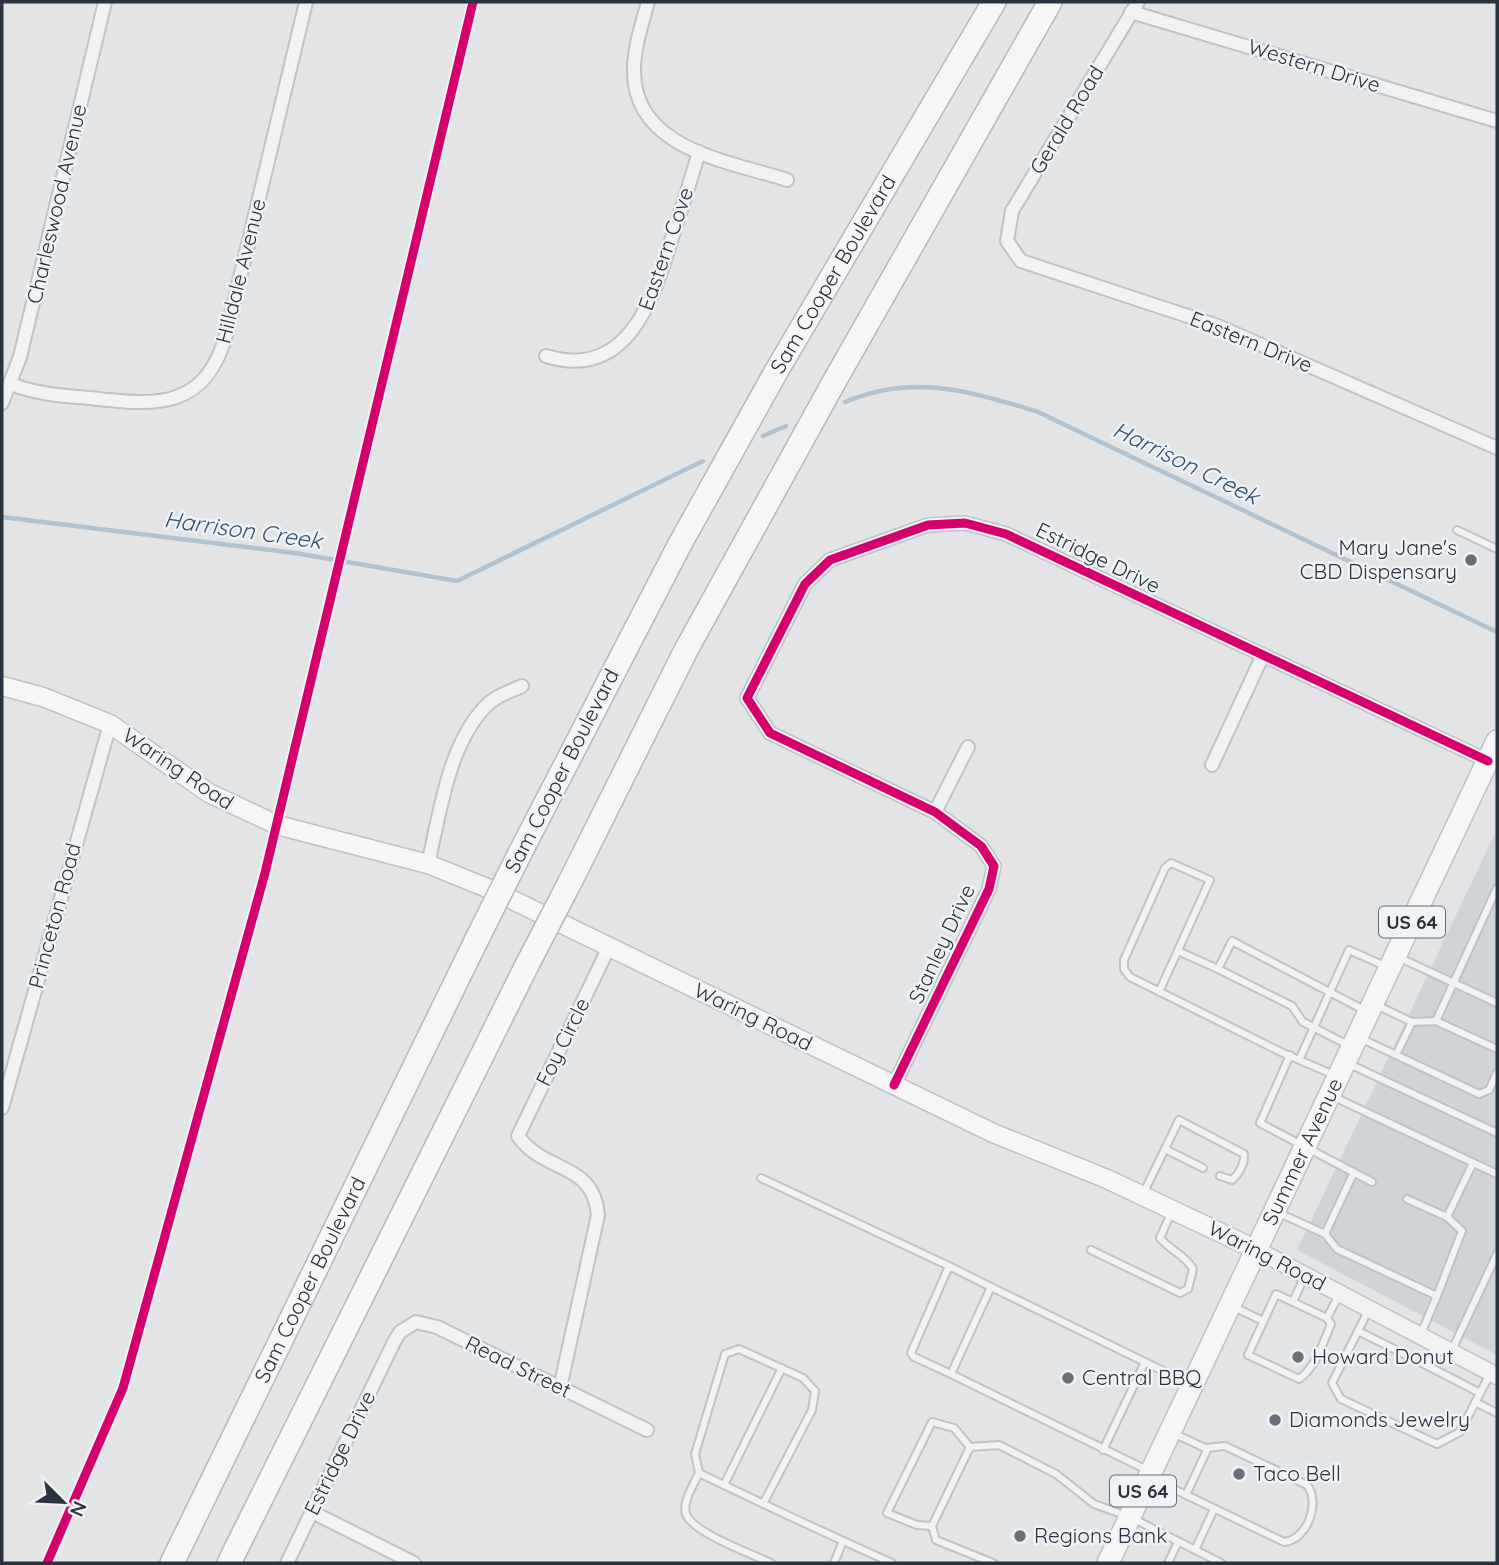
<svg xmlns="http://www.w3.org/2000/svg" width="1499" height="1565" viewBox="0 0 1499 1565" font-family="Quicksand,sans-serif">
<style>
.built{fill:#d0d4d9}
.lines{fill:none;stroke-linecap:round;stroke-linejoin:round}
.stream{stroke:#b1c2d0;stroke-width:4.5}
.service-casing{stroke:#c0c2c4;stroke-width:10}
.minor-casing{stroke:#c0c2c4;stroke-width:16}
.tertiary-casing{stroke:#c0c2c4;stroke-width:19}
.secondary-casing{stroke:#c0c2c4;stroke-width:21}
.primary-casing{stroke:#bec1c4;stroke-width:24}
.motorway-casing{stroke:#b4b7bb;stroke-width:26}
.service{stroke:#f1f2f4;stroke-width:6}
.minor{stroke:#f1f2f4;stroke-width:12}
.tertiary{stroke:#f1f2f4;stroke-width:16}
.secondary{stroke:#f6f6f6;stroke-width:18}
.primary{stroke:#f6f6f6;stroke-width:21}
.motorway{stroke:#f6f6f6;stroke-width:23}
.motorway-bridge-casing{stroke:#b4b7bb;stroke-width:26;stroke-linecap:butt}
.motorway-bridge{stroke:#f6f6f6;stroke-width:23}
.cycleway-casing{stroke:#f0f3f6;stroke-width:13}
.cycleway{stroke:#d6006c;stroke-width:9}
.poi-dot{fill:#6a7079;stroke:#f0f3f6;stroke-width:2.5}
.labels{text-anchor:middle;stroke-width:5;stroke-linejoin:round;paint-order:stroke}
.shield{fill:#f0f3f6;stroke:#656c76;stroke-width:2}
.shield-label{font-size:19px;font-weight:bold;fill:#29323f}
.street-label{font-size:21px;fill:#29323f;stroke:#f0f3f6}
.poi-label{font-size:21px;fill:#29323f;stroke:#f0f3f6;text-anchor:start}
.water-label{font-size:23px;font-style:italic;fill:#355372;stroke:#f0f3f6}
</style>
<rect width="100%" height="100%" fill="#e2e4e6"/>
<!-- built -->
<polygon class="built" points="1497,829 1497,1355 1297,1250"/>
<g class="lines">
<!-- stream -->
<g class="stream">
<path d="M845,402C914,373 967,391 1036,411L1497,632"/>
<polyline points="763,436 786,426"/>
<polyline points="2,517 295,553 457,581 703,461"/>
</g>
<defs>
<g id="service">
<polyline points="1457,530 1497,549"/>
<polyline points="1178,951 1218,969"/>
<polyline points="1398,957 1497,1003"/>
<polyline points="1159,992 1210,880 1171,863 1165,868 1124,960 1124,969 1130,977 1283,1053 1334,1075"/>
<polyline points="1376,1005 1412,1022 1436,1021 1497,1049"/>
<polyline points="1436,1021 1497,888"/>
<polyline points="1362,1039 1479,1094 1489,1090 1497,1073"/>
<polyline points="1350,1046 1303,1022 1292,1006 1218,969 1232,941 1364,1010"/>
<polyline points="1290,1055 1260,1123 1372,1182"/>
<polyline points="1396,1055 1412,1022"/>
<polyline points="1300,1058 1349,950 1385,966"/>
<polyline points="1347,1063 1497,1133"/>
<polyline points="1332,1096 1497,1174"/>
<polyline points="1165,1149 1203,1168"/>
<polyline points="761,1178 949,1266"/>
<path d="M1143,1194L1179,1120L1244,1154C1245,1163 1239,1174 1232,1180L1220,1176"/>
<polyline points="1277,1212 1325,1234 1337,1249 1437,1296 1462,1231 1447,1217 1407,1199"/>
<polyline points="1447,1217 1473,1163"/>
<polyline points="1325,1234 1354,1172"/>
<path d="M1091,1250L1180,1293L1188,1289L1193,1269C1186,1256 1170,1250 1160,1238L1172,1211"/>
<polyline points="1305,1275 1293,1302 1327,1318 1339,1295"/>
<path d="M1293,1302L1276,1294L1248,1355L1299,1379C1316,1367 1323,1343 1331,1324L1327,1318"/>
<polyline points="1234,1307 1263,1321"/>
<polyline points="1368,1311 1332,1383 1341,1399 1437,1444 1460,1432 1490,1374"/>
<polyline points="1358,1331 1426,1365 1435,1346"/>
<polyline points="1420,1336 1437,1296"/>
<polyline points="1452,1350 1497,1254"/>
<polyline points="1426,1365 1480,1393"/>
<polyline points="951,1374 914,1357 911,1353 949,1266 991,1287"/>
<polyline points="1475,1402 1497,1413"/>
<polyline points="970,1447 999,1445 1056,1474 1094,1504 1130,1517 1221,1563"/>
<polyline points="970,1447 932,1526 936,1540 993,1563"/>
<polyline points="1103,1450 1145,1362"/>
<polyline points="1149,1471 951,1374 991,1287 1188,1383"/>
<path d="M699,1473C694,1484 682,1502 686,1514C693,1533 752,1554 771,1563"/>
<path d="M1151,1478L1284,1542C1307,1540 1321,1503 1307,1485L1225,1446L1205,1448L1173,1433"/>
<polyline points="724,1485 782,1368"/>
<polyline points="1186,1495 1208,1448"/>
<path d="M763,1504L812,1410L815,1391L803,1378L739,1349L725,1354L695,1454L699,1473C763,1504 827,1534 892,1563"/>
<polyline points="932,1526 917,1525 887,1513 932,1422 954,1428 970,1447"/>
<polyline points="1195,1550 1214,1509"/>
<polyline points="834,1563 843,1541"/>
<polyline points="1168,1563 1178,1542"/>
</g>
<g id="minor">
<path d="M648,2C642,24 634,47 634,70C633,150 730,161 787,180"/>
<polyline points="1138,2 1012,211 1007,241 1021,261 1218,326 1497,448"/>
<polyline points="1131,12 1497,121"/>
<path d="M546,356C627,381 653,300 671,241C681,211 690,182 699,152"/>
<path d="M11,384C36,394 63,396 90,398C157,406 206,410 227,332L306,2"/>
<polyline points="2,403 20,357 105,2"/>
<polyline points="1212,765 1262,657"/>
<polyline points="935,812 968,747"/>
<path d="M428,864C440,813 448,746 485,707C495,696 509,692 522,686"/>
<polyline points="894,1085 989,889 994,866 981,846 935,812 770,733 747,698 805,584 830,560 928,525 965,523 1006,534 1488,761"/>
<polyline points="2,1108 110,724"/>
<path d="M560,1388L598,1215C593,1161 545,1174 518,1136L609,947"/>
<polyline points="312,1512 414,1563"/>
<polyline points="287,1563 394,1342 400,1332 416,1322 437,1327 647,1430"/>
</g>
<polyline id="tertiary" points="1257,1250 1497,1376"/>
<polyline id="secondary" points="2,686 43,697 110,724 209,793 277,825 428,864 492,890 993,1133 1107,1179 1257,1250"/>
<g id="primary">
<path id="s1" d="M1108,1563L1497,741"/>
</g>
<g id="motorway">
<path id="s2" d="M520,853L680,544L777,370L994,2"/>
<polyline points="569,884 686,650 834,382 1050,2"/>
<path id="s3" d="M172,1563L477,939"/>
<polyline points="229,1563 527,965"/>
</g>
</defs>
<!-- service casing -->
<use href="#service" class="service-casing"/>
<!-- minor casing -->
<use href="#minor" class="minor-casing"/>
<!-- tertiary casing -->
<use href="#tertiary" class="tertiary-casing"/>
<!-- secondary casing -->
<use href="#secondary" class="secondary-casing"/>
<!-- primary casing -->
<use href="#primary" class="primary-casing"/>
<!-- motorway casing -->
<use href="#motorway" class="motorway-casing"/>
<!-- service -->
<use href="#service" class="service"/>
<!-- minor -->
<use href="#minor" class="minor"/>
<!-- tertiary -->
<use href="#tertiary" class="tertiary"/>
<!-- secondary -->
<use href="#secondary" class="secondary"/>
<!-- primary -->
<use href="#primary" class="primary"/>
<!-- motorway -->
<use href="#motorway" class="motorway"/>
<defs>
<g id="motorway-bridge">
<polyline points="477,939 520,853"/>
<polyline points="527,965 569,884"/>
</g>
</defs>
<!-- motorway-bridge casing -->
<use href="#motorway-bridge" class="motorway-bridge-casing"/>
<!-- motorway-bridge -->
<use href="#motorway-bridge" class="motorway-bridge"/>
<defs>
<g id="cycleway">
<polyline points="894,1085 989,889 994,866 981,846 935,812 770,733 747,698 805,584 830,560 928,525 965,523 1006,534 1488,761"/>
<polyline points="47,1563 123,1388 265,873 473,2"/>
</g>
</defs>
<!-- cycleway casing -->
<use href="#cycleway" class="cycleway-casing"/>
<!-- cycleway -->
<use href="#cycleway" class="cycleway"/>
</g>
<!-- markers -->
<g class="poi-dot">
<circle cx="1471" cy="560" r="7"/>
<circle cx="1298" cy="1357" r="7"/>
<circle cx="1068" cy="1378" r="7"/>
<circle cx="1275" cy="1420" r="7"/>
<circle cx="1239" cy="1474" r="7"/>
<circle cx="1020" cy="1536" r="7"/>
</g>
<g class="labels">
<!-- shield labels -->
<g class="shield">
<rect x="1379" y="906.5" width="66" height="31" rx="5"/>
<rect x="1110" y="1475.5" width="66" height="31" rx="5"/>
</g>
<g class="shield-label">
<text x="1412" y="929">US 64</text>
<text x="1143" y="1498">US 64</text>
</g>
<!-- street labels -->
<g class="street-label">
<text transform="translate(1314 66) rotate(17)" y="7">Western Drive</text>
<text transform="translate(1067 120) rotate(-59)" y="7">Gerald Road</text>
<text transform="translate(57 204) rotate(-77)" y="7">Charleswood Avenue</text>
<text transform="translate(666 249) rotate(-71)" y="7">Eastern Cove</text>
<text transform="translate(241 271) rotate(-76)" y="7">Hilldale Avenue</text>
<text dy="7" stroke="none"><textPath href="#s2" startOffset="658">Sam Cooper Boulevard</textPath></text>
<text transform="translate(1251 342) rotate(22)" y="7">Eastern Drive</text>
<text transform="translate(1098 558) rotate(26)" y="7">Estridge Drive</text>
<text transform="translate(178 769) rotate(34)" y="7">Waring Road</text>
<text transform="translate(562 771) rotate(-63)" y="7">Sam Cooper Boulevard</text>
<text transform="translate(55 916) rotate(-75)" y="7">Princeton Road</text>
<text transform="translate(942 944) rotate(-65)" y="7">Stanley Drive</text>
<text transform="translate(753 1017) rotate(26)" y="7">Waring Road</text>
<text transform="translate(563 1042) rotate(-64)" y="7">Foy Circle</text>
<text dy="7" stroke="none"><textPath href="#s1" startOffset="455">Summer Avenue</textPath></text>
<text transform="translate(1267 1256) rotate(27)" y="7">Waring Road</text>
<text dy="7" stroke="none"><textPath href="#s3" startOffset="315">Sam Cooper Boulevard</textPath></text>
<text transform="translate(518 1367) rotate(26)" y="7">Read Street</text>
<text transform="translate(340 1453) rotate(-64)" y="7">Estridge Drive</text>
</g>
<!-- poi labels -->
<g class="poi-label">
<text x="1457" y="555" text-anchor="end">Mary Jane's<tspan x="1457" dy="24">CBD Dispensary</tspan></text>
<text x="1312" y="1364">Howard Donut</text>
<text x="1082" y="1385">Central BBQ</text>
<text x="1289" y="1427">Diamonds Jewelry</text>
<text x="1253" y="1481">Taco Bell</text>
<text x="1034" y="1543">Regions Bank</text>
</g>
<!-- water labels -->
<g class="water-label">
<text transform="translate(1186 463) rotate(26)" y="8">Harrison Creek</text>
<text transform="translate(243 530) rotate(8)" y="8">Harrison Creek</text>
</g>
</g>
<!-- border -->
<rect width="1499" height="1565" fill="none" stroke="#29323f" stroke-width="7"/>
<!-- north arrow -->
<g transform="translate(63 1502) rotate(114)" stroke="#f0f3f6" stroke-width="5" paint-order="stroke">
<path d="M0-5L12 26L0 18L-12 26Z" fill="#29323f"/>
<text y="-10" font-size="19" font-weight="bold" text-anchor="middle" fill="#29323f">N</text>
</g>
</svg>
